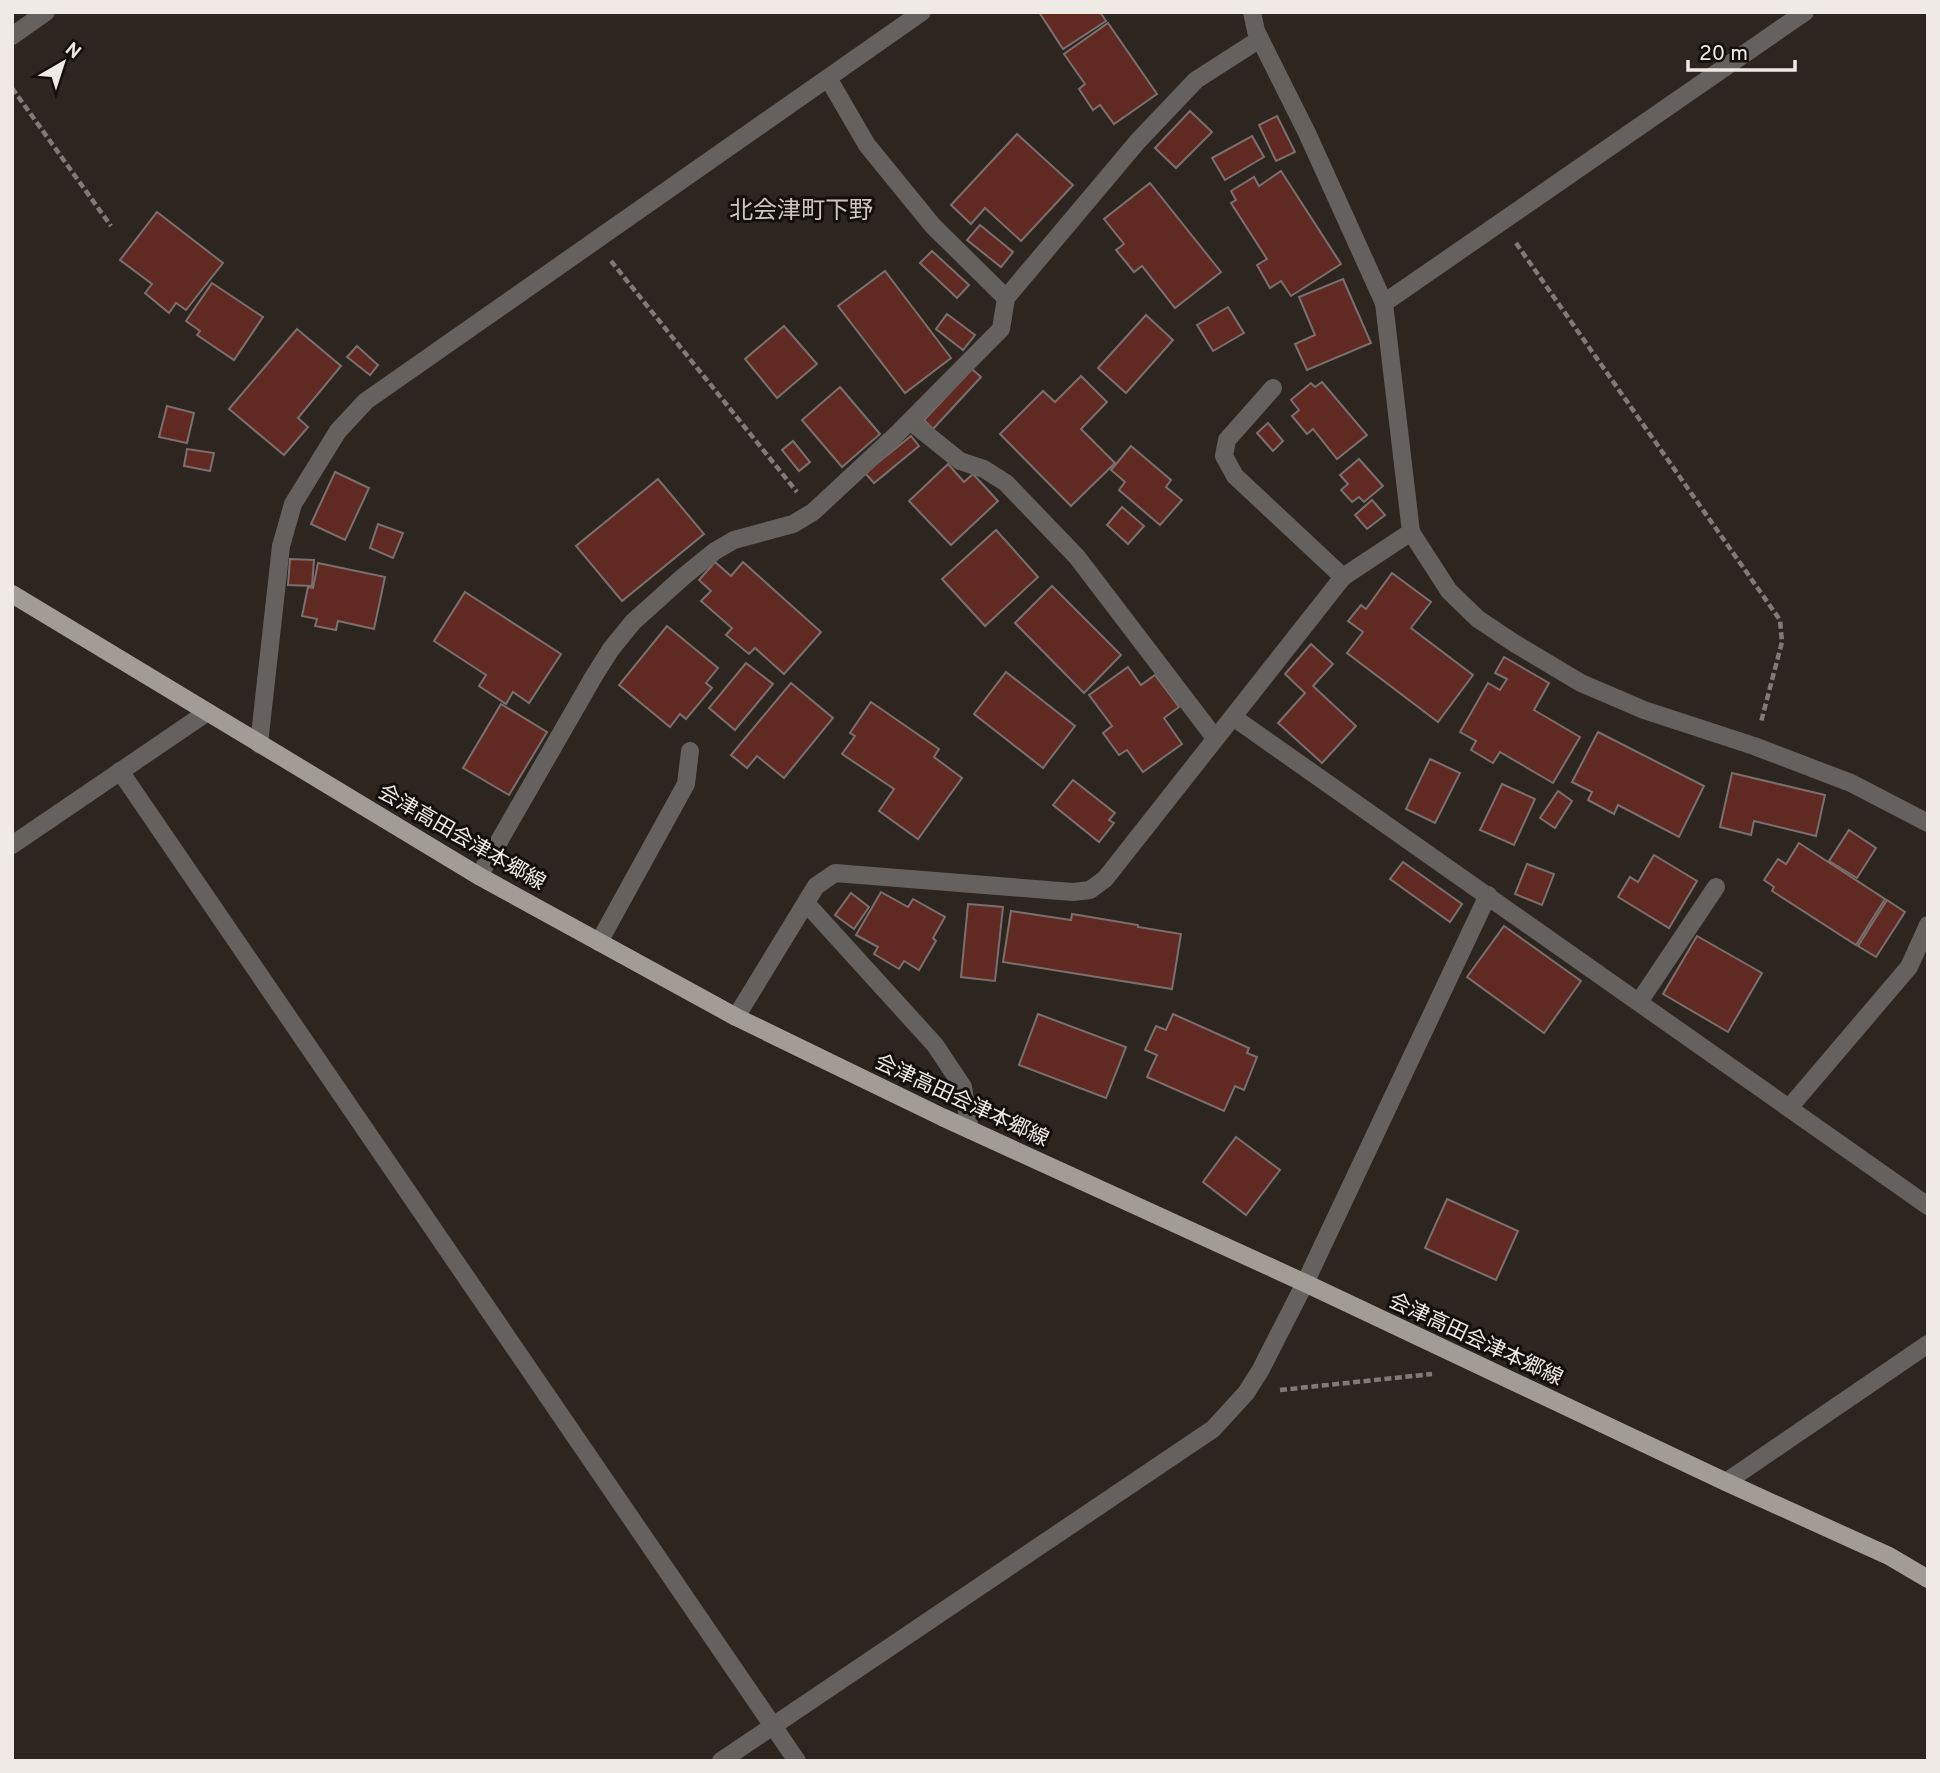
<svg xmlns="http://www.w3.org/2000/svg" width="1940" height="1773" viewBox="0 0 1940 1773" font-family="Overpass,'Noto Sans JP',sans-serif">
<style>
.building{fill:#602a22;stroke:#7a6f6d;stroke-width:2}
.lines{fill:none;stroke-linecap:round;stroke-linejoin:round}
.path{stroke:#817b77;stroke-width:4.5;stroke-dasharray:7 3.5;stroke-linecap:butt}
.minor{stroke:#64615e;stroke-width:18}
.major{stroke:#a19c95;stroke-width:18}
.labels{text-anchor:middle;stroke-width:6;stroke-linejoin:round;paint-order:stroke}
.street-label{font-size:21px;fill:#efeae6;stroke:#120f0c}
.quarter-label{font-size:24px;fill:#cec5be;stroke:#120f0c}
</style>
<rect width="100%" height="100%" fill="#2c2520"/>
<!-- building -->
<g class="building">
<polygon points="1039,12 1100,12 1106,21 1063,49"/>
<polygon points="1108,23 1157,94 1114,124 1100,105 1093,110 1079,89 1085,84 1064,54"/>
<polygon points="1190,111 1212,132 1176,168 1155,148"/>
<polygon points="1277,116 1295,152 1276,161 1259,125"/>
<polygon points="1017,134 1073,185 1021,241 985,208 971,224 951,205"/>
<polygon points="1252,136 1264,157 1225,180 1212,158"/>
<polygon points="1281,171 1341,264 1291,296 1281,281 1270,288 1257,265 1267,259 1231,203 1236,200 1231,191 1254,177 1259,186"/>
<polygon points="1150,183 1221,272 1175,308 1142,266 1134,272 1116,250 1124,244 1104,219"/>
<polygon points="157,212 223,263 186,310 176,303 169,313 145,293 152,284 120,260"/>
<polygon points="980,225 1013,252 1001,267 967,240"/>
<polygon points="932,251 969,285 957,298 920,263"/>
<polygon points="885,271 951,358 905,393 838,306"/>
<polygon points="1343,279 1371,343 1307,370 1295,344 1315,335 1299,297"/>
<polygon points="212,283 263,317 234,360 197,335 200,331 186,321"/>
<polygon points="1228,307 1244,333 1213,351 1197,325"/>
<polygon points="947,314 975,335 963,350 936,329"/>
<polygon points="1146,315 1173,340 1126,393 1098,368"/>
<polygon points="784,326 817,364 777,398 745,359"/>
<polygon points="297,329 341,366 298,418 308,427 284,455 229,409"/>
<polygon points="357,346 378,365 370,375 347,357"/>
<polygon points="972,369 981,377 933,429 924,420"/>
<polygon points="1081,376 1107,402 1081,429 1115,463 1071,506 1000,434 1043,391 1055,402"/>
<polygon points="1322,382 1367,435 1337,459 1313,429 1307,434 1292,416 1299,410 1291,400 1311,383 1315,387"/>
<polygon points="840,387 880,434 842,467 802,420"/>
<polygon points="167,406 194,413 187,443 159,437"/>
<polygon points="1268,423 1283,441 1273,451 1257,433"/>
<polygon points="911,436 919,446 874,483 865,473"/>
<polygon points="793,441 810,462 799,471 782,450"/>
<polygon points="1131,446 1171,480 1166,487 1182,500 1160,525 1119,490 1125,482 1111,470"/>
<polygon points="187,449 214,453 210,471 184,466"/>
<polygon points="1359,459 1383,486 1364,502 1359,497 1352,502 1341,490 1348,484 1340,475"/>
<polygon points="948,464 964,482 973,474 998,501 951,545 909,501"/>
<polygon points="335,472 369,488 345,540 311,524"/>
<polygon points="658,479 704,534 622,601 576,546"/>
<polygon points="1372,500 1385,515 1367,529 1355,515"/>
<polygon points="1122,507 1144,526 1128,544 1107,525"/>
<polygon points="378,524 403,533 393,558 370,548"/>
<polygon points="996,530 1038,577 985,626 942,579"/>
<polygon points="290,559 314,560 312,586 288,585"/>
<polygon points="715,562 731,576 743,562 821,632 784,674 755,648 749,654 726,635 732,628 701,601 711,591 699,580"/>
<polygon points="318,563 385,577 374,629 338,621 336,630 315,626 317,619 302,616 308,587 313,588"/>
<polygon points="1392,573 1431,602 1411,628 1473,675 1438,722 1347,653 1363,632 1348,621 1361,605 1366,609"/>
<polygon points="1052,586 1121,655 1084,693 1015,623"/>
<polygon points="465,592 561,654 529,703 513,692 506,704 479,686 486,675 434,641"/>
<polygon points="667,626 718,668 706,683 712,688 686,719 680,714 670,727 619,685"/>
<polygon points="1311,644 1333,664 1313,686 1356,726 1322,763 1278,723 1305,693 1285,674"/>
<polygon points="1504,657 1549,683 1534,710 1580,737 1553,783 1500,752 1493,763 1471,750 1476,741 1460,732 1488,683 1500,690 1507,679 1495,673"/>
<polygon points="746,663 773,684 735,730 709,708"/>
<polygon points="1128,667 1141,685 1155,675 1179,707 1164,718 1182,744 1143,772 1127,750 1119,755 1103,733 1112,726 1089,695"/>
<polygon points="1006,672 1075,726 1043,768 974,714"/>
<polygon points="791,683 833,718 784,778 757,756 747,768 731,755"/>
<polygon points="871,702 939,749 934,757 962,778 918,839 879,811 894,789 842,754 855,736 850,733"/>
<polygon points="501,704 547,732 509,795 463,768"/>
<polygon points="1598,732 1704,786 1679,837 1618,805 1614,814 1588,800 1592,792 1572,782"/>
<polygon points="1430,759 1460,773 1435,823 1406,809"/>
<polygon points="1732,773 1825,795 1816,836 1754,821 1751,835 1720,827"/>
<polygon points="1073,780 1115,813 1109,820 1114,823 1099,842 1053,805"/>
<polygon points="1502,784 1535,799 1514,845 1480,830"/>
<polygon points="1558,791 1572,801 1555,828 1540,818"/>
<polygon points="1849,830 1876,848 1857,878 1829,861"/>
<polygon points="1799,843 1885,899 1856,945 1772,891 1774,887 1764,880 1778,859 1786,864"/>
<polygon points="1654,855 1697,881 1669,928 1618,897 1630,877 1638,882"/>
<polygon points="1403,862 1462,904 1450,922 1390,879"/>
<polygon points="1527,864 1554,874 1542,905 1515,894"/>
<polygon points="881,892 908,907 913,899 945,917 933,938 936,941 919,970 904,961 899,969 874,954 878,947 856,935"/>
<polygon points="851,893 869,907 854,929 835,915"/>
<polygon points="1887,900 1905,912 1876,957 1858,946"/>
<polygon points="968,904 1003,907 995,981 961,977"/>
<polygon points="1011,911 1071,920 1072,914 1138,925 1138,927 1181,934 1172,989 1003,962"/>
<polygon points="1504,926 1581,981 1544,1033 1467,977"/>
<polygon points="1697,936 1762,973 1728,1032 1663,994"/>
<polygon points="1038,1014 1126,1047 1106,1098 1019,1065"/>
<polygon points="1173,1014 1249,1048 1247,1053 1257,1057 1244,1090 1235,1086 1224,1111 1147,1077 1157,1055 1145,1050 1156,1026 1166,1030"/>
<polygon points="1236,1137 1280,1170 1246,1215 1203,1182"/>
<polygon points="1447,1199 1518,1231 1496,1280 1425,1248"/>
</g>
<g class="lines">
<!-- path -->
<g class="path">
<polyline points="12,88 111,226"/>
<polyline points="1516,243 1780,620 1782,642 1761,722"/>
<polyline points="611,261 797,492"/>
<polyline points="1280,1390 1432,1374"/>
</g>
<!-- minor -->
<g class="minor">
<polyline points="1252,12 1256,31 1307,133 1384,303"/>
<polyline points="12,36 46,12"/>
<polyline points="828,78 867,145 933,226 1006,298"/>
<polyline points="1273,388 1227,440 1224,456 1235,476 1343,577"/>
<polyline points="910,421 960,461 984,469 1006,483 1077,557 1215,738"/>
<polyline points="1411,532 1449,591 1478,619 1514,643 1581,683 1644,710 1754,746 1851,783 1928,823"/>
<polyline points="1233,717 1928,1206"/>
<polyline points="259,744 281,546 293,504 338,431 366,401 922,12"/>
<polyline points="120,771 797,1761"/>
<polyline points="12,845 206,713"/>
<polyline points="479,876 594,676 611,649 633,622 683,577 715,551 734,540 793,524 813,512 898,433 1001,329 1006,298 1138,141 1196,80 1260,39"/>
<polyline points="806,903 935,1045 963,1087 970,1130"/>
<polyline points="599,942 686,784 690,751"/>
<polyline points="1639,1002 1716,887"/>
<polyline points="736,1017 816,886 835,873 1073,892 1090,890 1105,879 1343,577 1411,532 1384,303 1805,12"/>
<polyline points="1789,1108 1909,967 1928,925"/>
<polyline points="1726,1482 1928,1344"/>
<polyline points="721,1761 1213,1429 1246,1393 1260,1371 1305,1283 1488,895"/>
</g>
<!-- major -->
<polyline class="major" points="12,594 479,876 736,1017 942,1117 1305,1283 1726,1482 1889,1556 1928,1579"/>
</g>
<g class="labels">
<!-- street labels -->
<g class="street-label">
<text transform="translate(462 837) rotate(30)" y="7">会津高田会津本郷線</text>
<text transform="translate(962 1100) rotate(25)" y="7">会津高田会津本郷線</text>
<text transform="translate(1476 1339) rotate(25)" y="7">会津高田会津本郷線</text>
</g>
<!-- quarter labels -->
<g class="quarter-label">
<text x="801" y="218">北会津町下野</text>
</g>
</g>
<!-- border -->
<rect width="1940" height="1773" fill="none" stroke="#efeae6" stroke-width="28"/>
<!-- north arrow -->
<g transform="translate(63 63) rotate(39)" stroke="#120f0c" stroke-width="5" paint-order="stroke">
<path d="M0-5L12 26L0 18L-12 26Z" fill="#efeae6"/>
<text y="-10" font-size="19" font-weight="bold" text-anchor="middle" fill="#efeae6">N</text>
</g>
<!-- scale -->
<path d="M1688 60v10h107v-10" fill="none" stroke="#efeae6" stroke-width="3.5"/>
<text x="1699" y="60" font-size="21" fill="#efeae6" stroke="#120f0c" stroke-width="5" paint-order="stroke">20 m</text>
</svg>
